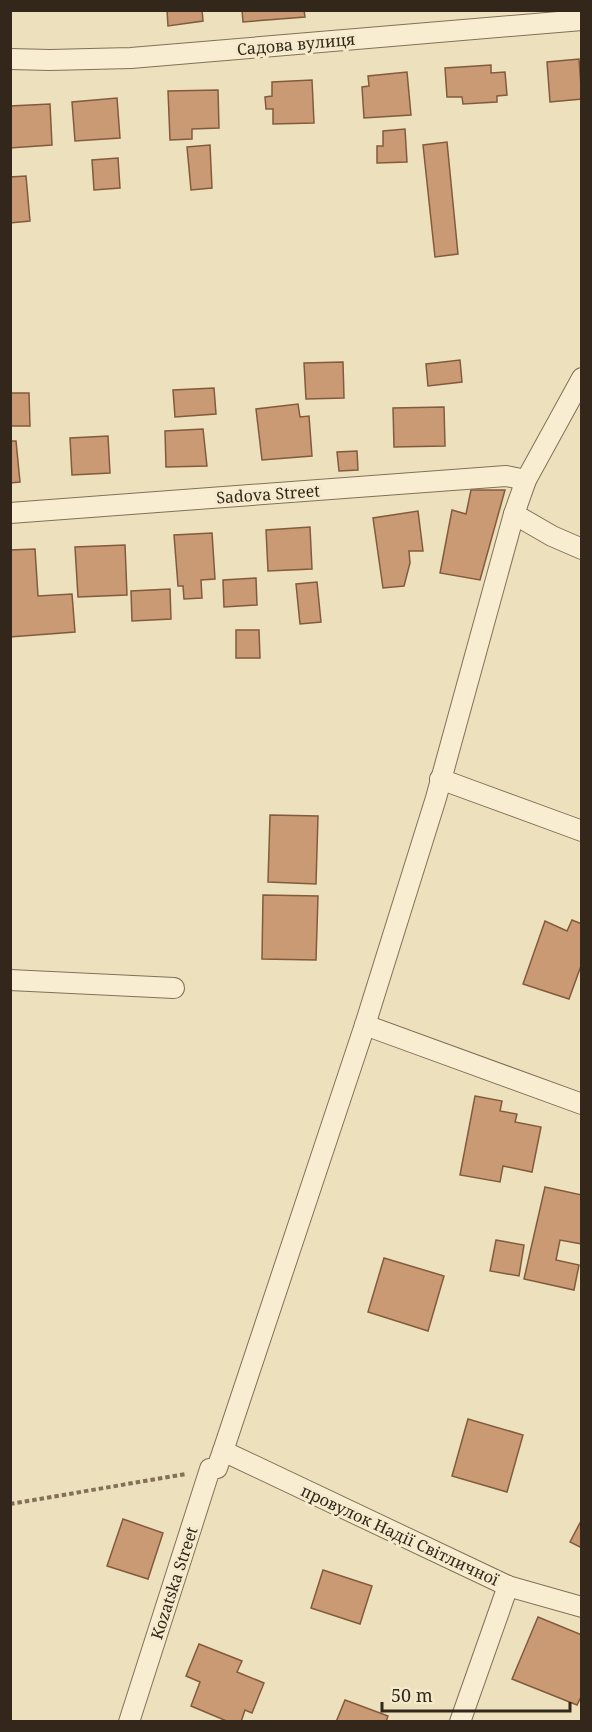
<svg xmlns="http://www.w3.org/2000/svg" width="592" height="1732" viewBox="0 0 592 1732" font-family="'Noto Serif',serif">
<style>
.building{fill:#ca9a74;stroke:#825b3d;stroke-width:1.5}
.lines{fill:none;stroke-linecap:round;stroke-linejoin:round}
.street-casing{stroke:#837057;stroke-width:22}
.path{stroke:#837057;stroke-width:4;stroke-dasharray:4.5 3;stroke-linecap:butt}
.street{stroke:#f8edd0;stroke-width:20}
.labels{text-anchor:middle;stroke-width:6;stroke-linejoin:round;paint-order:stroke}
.street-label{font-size:16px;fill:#33271b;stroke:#f4eacc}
</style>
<rect width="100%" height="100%" fill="#ece0bd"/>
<!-- building -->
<g class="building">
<polygon points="167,10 202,10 203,21 168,26"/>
<polygon points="242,10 304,10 305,17 243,22"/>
<polygon points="579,59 582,99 550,102 547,62"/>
<polygon points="491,65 491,73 505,72 507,95 497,96 497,102 463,104 462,97 447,97 445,68"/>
<polygon points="407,72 411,115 364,118 362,87 369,86 368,76"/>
<polygon points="312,80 314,123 273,124 273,109 266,109 265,97 272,96 272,82"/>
<polygon points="218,90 219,128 192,129 192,139 170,140 168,91"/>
<polygon points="117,98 120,138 75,141 72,102"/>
<polygon points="50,104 52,145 10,148 10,106"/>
<polygon points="405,129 407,162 377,163 377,146 383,146 383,131"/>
<polygon points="447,142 458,254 435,257 423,145"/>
<polygon points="210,145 212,188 191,190 187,147"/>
<polygon points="118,158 120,188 94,190 92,160"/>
<polygon points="26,176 30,221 10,223 10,177"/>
<polygon points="460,360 462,382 428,386 426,364"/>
<polygon points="343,362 344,398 306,399 304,363"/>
<polygon points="214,388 216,414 175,417 173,390"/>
<polygon points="10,393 29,393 30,426 10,426"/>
<polygon points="298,404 300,417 309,416 312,456 262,460 256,409"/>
<polygon points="444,407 445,446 394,447 393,408"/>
<polygon points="203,429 207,466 166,467 165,431"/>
<polygon points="108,436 110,473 72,475 70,438"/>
<polygon points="10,441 16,441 20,482 10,483"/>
<polygon points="357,451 358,470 339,471 337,452"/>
<polygon points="471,490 505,490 480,580 440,573 452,510 466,514"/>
<polygon points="418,511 423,551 409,551 410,563 404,586 383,588 373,518"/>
<polygon points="310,527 312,569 268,571 266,530"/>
<polygon points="212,533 215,579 201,580 202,598 184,599 183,586 178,586 174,535"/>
<polygon points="125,545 127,595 78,597 75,547"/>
<polygon points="35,549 38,596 72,594 75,632 10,637 10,550"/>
<polygon points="256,578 257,605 224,607 223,580"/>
<polygon points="317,582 321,622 300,624 296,584"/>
<polygon points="170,589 171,619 132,621 131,591"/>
<polygon points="236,630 259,630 260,658 236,658"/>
<polygon points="270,815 318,816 316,884 268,882"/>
<polygon points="263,895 318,896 316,960 262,959"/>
<polygon points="572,920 582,924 582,963 569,999 523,984 545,921 567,931"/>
<polygon points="475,1096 502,1101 500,1111 517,1114 515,1122 541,1127 532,1172 503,1166 500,1182 460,1175"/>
<polygon points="545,1187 582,1195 582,1244 560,1240 556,1260 579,1265 574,1290 524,1279"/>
<polygon points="496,1240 524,1245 519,1276 490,1271"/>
<polygon points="384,1258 444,1276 428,1331 368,1312"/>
<polygon points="468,1419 523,1435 507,1492 452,1476"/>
<polygon points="123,1519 163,1533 148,1579 107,1566"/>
<polygon points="582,1519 582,1548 570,1542"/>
<polygon points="323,1570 372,1586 360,1624 311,1608"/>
<polygon points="538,1617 582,1635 582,1695 577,1705 512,1679"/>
<polygon points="199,1644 242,1661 237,1672 264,1683 252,1713 245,1710 241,1722 229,1722 191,1706 200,1682 186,1676"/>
<polygon points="345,1700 388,1716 386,1722 336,1722"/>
</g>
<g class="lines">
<defs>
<g id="street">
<polyline points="10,59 50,60 131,58 582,20"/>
<polyline points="10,513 506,476 526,480"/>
<polyline points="514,514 552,536 582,549"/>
<polyline points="440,779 582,831"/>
<polyline points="10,980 174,988"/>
<polyline points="365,1025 582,1104"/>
<polyline points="223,1451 508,1586 582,1607"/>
<polyline points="129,1722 210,1469 217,1468 223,1451 365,1025 436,798 514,514 526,480 582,378"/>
<polyline points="460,1722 508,1586"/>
</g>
</defs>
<!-- street casing -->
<use href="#street" class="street-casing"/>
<!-- path -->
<polyline class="path" points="10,1504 186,1474"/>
<!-- street -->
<use href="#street" class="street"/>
</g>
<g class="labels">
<!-- street labels -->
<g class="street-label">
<text transform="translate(296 44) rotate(-5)" y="6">Садова вулиця</text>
<text transform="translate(268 494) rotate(-4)" y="6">Sadova Street</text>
<text transform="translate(400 1535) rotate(25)" y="6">провулок Надії Світличної</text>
<text transform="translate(174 1583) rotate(-72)" y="6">Kozatska Street</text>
</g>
</g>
<!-- border -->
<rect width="592" height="1732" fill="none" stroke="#33271b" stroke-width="24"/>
<!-- scale -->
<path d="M382 1702v9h188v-9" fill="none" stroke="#33271b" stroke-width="3"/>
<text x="391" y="1702" font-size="18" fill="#33271b" stroke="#f4eacc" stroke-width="4.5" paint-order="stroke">50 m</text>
</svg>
